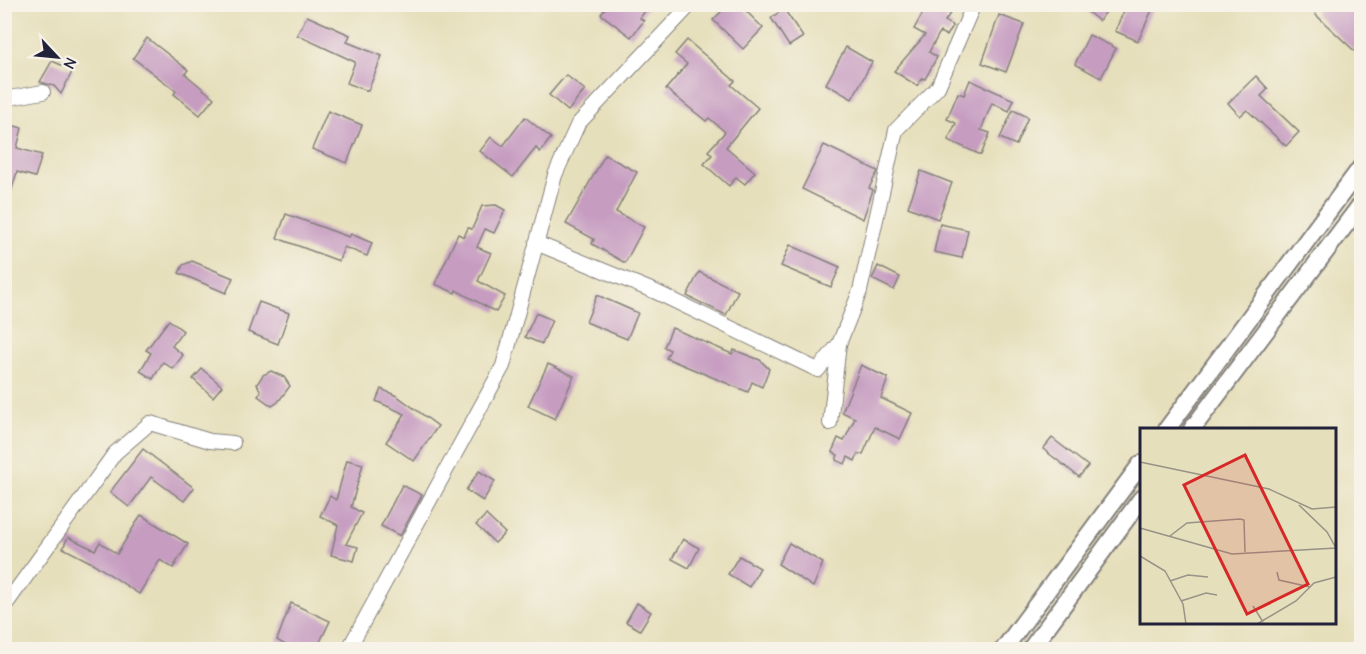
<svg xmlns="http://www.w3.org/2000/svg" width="1366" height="654" viewBox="0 0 1366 654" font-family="'Comic Neue',sans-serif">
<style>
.building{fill:#c69cc1}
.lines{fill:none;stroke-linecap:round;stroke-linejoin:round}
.minor-casing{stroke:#84807b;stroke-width:16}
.major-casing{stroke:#84807b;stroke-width:20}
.minor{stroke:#fff;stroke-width:14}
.major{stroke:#fff;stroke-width:16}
.inset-road{fill:none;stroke:#989388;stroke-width:1.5}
.view{fill:#d62828;fill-opacity:0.15;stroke:#d62828;stroke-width:3}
.inset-edge{fill:none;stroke:#22223b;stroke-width:3}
</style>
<rect width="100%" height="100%" fill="#f7f3e8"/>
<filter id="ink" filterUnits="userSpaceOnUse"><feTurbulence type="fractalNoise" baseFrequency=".0167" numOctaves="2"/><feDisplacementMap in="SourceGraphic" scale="12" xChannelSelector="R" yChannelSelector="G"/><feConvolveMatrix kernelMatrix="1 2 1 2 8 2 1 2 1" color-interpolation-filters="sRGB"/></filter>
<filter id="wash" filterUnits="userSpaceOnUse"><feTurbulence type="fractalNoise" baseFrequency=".008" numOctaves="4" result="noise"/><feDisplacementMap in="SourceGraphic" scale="24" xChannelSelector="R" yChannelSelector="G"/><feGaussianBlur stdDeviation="1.35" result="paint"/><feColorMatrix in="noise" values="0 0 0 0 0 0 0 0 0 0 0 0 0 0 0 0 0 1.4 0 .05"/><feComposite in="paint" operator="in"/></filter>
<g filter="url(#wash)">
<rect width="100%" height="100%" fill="#e6dfbb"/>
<g id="blocks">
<!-- building -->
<g class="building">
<polygon points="608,4 650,4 640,18 644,21 631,37 601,14"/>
<polygon points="729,4 739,4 763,28 743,49 713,20"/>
<polygon points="928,4 939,4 951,12 945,21 953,26 947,36 940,32 929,52 937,57 925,79 922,78 917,86 894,71 925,35 914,29"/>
<polygon points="1078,4 1112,4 1099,21"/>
<polygon points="1127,4 1139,4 1152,10 1138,41 1115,31"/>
<polygon points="1320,4 1353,4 1362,12 1362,58 1315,14"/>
<polygon points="784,9 803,37 789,46 771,18"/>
<polygon points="999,15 1024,24 1006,72 982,63"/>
<polygon points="307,16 350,35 347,42 382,56 368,91 347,83 355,62 297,35"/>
<polygon points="1089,35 1116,48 1101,78 1075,64"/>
<polygon points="147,38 188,70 185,74 214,98 200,115 174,94 176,91 133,58"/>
<polygon points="687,40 735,81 731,85 758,108 726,147 755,172 745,184 736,177 729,186 704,164 712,155 708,151 725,132 709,118 706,121 666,89 687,64 675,54"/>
<polygon points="846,47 872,62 852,99 826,84"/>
<polygon points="52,61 73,70 61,94 54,86 40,82"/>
<polygon points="566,75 585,90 568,111 549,95"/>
<polygon points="1256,76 1268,89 1261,96 1299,132 1286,146 1247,110 1240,116 1228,103"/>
<polygon points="970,80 1014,100 1009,111 992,103 981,130 990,133 981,155 948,140 956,123 947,119 958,93 964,95"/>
<polygon points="1013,110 1028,117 1016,145 1000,138"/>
<polygon points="328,111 362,125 347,163 312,149"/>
<polygon points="525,117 551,138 540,152 536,148 513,177 480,151 491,137 503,146"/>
<polygon points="4,123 22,128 17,148 42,155 35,177 17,172 7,206 4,205"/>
<polygon points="824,145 878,171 869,188 873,190 863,219 802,189"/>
<polygon points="605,155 637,172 616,212 644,227 625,263 592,244 594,239 566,224"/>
<polygon points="921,171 952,183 938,219 908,207"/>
<polygon points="496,205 505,210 494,233 485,229 477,247 491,253 478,281 505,296 496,312 456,290 455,293 435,284 458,234 464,237 468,228 472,229 482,206"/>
<polygon points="286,214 349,237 351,234 372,243 367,256 344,247 339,261 277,238"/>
<polygon points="940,224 968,230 962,258 934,252"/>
<polygon points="790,245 840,267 831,287 781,266"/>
<polygon points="192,261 233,278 226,293 179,273 183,265"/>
<polygon points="878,266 900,277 894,290 872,279"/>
<polygon points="699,272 738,291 726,315 687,296"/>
<polygon points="597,295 638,313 627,339 586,322"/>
<polygon points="259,302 289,313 278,344 248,332"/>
<polygon points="536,313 552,320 542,344 525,337"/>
<polygon points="169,320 183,331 172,346 183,355 173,369 163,362 153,379 140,371 151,353 146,350"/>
<polygon points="672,328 732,354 734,350 760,360 769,369 762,387 752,382 748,392 666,358 670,350 664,347"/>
<polygon points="548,364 574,376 555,419 528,406"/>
<polygon points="861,365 888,378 881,398 912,413 900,439 875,427 863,454 858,454 855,461 848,457 845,464 836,460 838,455 832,452 838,438 844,441 855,418 842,412"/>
<polygon points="202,369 222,386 213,397 193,379"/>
<polygon points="271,371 284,377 290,386 278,402 272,406 258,396 261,392 257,384 263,375"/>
<polygon points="381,389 397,396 438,426 414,461 386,442 405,414 376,401"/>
<polygon points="1052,438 1088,466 1079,477 1043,449"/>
<polygon points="143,449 194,488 184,501 151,477 129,507 110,492"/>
<polygon points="347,460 363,464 351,507 362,513 346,544 358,547 354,561 331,555 338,525 320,516 330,496 336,500"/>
<polygon points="479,471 495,481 483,501 466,490"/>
<polygon points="402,485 422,495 400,536 381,526"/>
<polygon points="141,515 188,544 173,568 160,560 139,594 94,564 63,548 68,537 95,550 100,542 117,554"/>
<polygon points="486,515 505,533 495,543 476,525"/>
<polygon points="683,539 699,548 689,568 672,559"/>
<polygon points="789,543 823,563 813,587 778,564"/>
<polygon points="739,556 760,568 749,587 728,574"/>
<polygon points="291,603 330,621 316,650 293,650 277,640"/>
<polygon points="637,603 651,612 640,630 626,622"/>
</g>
</g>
</g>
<g filter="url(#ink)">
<use href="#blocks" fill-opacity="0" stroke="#84807b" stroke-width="1.5"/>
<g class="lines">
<defs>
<g id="minor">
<polyline points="4,99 43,92"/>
<polyline points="536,243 656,292 818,370 839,344 860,291 896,130 938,87 974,4"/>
<polyline points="830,423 839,344"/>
<polyline points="4,607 115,453 150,423 210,441 233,443"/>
<polyline points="348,650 503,366 555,175 578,124 691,4"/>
</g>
<g id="major">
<polyline points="1167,429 1362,166"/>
<polyline points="1192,429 1362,203"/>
<polyline points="1003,650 1141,464"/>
<polyline points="1030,650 1141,499"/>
</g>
</defs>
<!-- minor casing -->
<use href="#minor" class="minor-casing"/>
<!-- major casing -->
<use href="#major" class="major-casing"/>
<!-- minor -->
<use href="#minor" class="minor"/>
<!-- major -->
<use href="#major" class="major"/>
</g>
</g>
<!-- overview -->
<g transform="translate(1140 428)">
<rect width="196" height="196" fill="#e6dfbb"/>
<path class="inset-road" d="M0,34L129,61L172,81L196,79M0,100L92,126L196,120L187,104L159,77M30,108L47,95L100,91L104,92L105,124M0,128L25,143L43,176L46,196M137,144L139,152L170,159M30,153L48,147L68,149M41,173L66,165L77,167M113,178L123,194M117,196L156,173L174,155L196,149"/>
<path class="view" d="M105,27L168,156L107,186L44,57Z"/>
<rect width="196" height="196" class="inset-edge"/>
</g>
<!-- margin -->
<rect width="1366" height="654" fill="none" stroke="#f7f3e8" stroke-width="24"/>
<!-- north arrow -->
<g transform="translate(57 57) rotate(116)" stroke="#f7f3e8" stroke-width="4.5" paint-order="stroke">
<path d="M0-4.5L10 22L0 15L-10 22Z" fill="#22223b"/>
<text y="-9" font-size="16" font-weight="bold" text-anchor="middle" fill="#22223b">N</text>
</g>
</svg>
